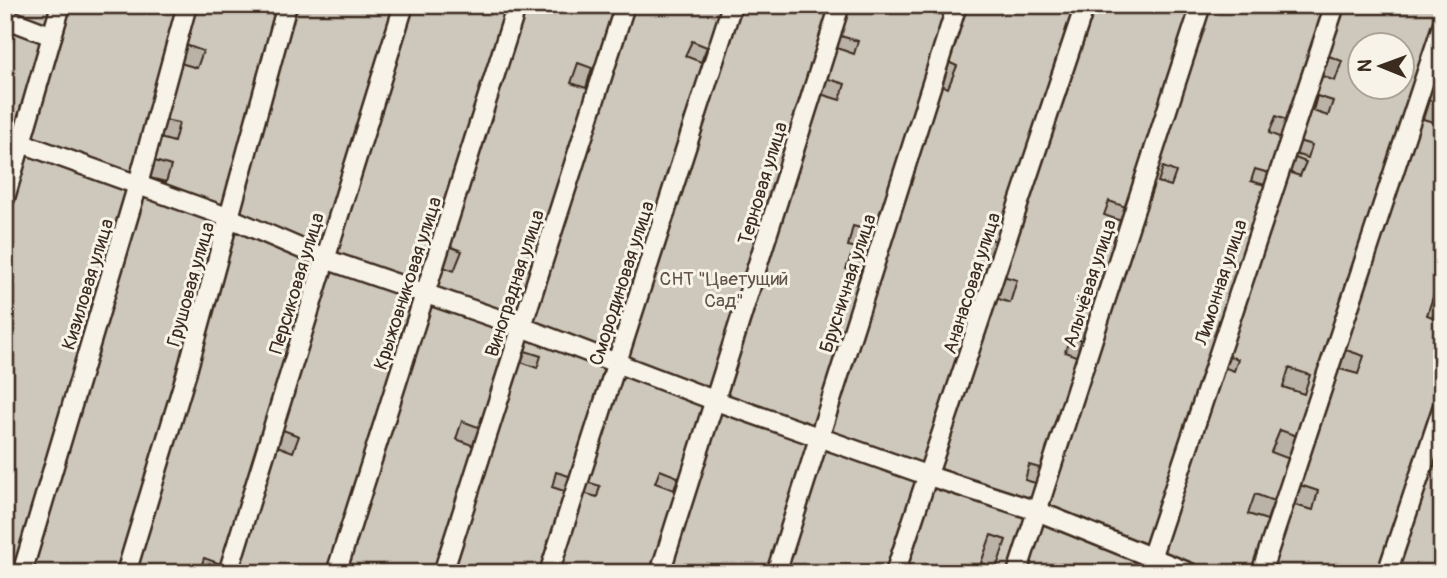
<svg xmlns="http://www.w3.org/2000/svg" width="1447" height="578" viewBox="0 0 1447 578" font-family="Pangolin,sans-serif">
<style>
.green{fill:#cec8bc;stroke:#84796d;stroke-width:2;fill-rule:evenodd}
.building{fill:#bab2a7;stroke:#3b2a1e;stroke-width:2}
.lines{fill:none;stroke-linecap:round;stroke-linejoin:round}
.minor-casing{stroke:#3b2a1e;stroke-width:23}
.minor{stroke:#f7f3e8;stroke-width:18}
.labels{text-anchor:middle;stroke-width:6;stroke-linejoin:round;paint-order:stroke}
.street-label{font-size:19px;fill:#3b2a1e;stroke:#f7f3e8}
.park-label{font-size:19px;fill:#605246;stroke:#f7f3e8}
</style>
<rect width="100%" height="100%" fill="#ece7dc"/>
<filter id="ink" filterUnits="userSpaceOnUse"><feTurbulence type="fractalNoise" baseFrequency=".0143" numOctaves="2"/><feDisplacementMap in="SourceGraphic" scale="14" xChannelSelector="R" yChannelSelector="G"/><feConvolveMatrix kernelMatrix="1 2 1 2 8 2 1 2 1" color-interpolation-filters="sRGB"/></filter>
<g filter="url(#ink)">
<!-- green -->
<path class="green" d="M5,5H1442V573H5ZM1360,46H1402V88H1360Z"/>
<!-- building -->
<g class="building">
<polygon points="837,35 858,41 854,54 834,47"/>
<polygon points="692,41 707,47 701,62 685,56"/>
<polygon points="183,44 203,51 197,68 177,62"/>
<polygon points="1329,56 1342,61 1335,81 1322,76"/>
<polygon points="946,61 957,66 948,88 937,83"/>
<polygon points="578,63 592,68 586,88 571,83"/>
<polygon points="1438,65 1442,67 1442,87 1431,83"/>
<polygon points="822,77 845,84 840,100 817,93"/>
<polygon points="1317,96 1333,101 1328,116 1313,111"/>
<polygon points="1429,100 1442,104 1437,123 1423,119"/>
<polygon points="1276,116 1291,122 1284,139 1269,133"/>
<polygon points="165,120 179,123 174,142 160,138"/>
<polygon points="1295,140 1312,145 1308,158 1291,153"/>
<polygon points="1290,156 1306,162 1300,176 1285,171"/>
<polygon points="155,161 171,166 166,182 150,178"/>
<polygon points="1163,167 1176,172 1171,186 1158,182"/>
<polygon points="1255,169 1269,173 1265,185 1251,181"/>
<polygon points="1109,201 1126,207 1121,221 1104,215"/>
<polygon points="853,226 872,231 867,250 848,246"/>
<polygon points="982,236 999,242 993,260 975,253"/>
<polygon points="446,245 462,251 454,271 438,265"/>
<polygon points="851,256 865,260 860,274 846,269"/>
<polygon points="1003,276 1017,280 1010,303 996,298"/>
<polygon points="1435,291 1442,293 1442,321 1427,315"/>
<polygon points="1070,336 1087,342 1081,358 1065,352"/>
<polygon points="1343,349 1364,356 1358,374 1336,368"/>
<polygon points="522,350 541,356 537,368 518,361"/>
<polygon points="1224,354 1238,359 1234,371 1220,366"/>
<polygon points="1289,368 1310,375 1304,394 1283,387"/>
<polygon points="462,421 481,428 474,446 456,439"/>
<polygon points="283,430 299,436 293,452 277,446"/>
<polygon points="1280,430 1300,437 1292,460 1271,452"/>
<polygon points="1029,465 1043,469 1039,484 1025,480"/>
<polygon points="660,470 678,477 674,490 655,483"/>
<polygon points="556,472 572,477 567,492 552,487"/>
<polygon points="587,482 600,486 597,497 583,493"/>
<polygon points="1300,485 1318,491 1313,510 1294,505"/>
<polygon points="1255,494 1274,501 1267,520 1248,514"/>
<polygon points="991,535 1006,540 996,569 981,563"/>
<polygon points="204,558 221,564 218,573 199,573"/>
</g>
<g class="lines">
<defs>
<g id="minor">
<polyline points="5,18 52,36"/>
<polyline points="5,137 230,218 325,259 522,327 716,401 929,476 1037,511 1190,573"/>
<polyline points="5,198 61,5"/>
<polyline points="22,573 138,184 187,5"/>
<polyline points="126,573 186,375 287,5"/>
<polyline points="228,573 404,5"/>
<polyline points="336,573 517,5"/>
<polyline points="443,573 625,5"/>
<polyline points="549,573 732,5"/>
<polyline points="660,573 840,5"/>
<polyline points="776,573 957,5"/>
<polyline points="895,573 1085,5"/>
<polyline points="1017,573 1201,5"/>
<polyline points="1146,573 1335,5"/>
<polyline points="1261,573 1442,26"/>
<polyline points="1387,573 1442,409"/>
</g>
</defs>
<!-- minor casing -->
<use href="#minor" class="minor-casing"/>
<!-- minor -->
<use href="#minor" class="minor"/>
</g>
</g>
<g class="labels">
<!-- street labels -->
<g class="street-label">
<text transform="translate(762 183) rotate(-73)" y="7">Терновая улица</text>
<text transform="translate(1220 282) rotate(-72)" y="7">Лимонная улица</text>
<text transform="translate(296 283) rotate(-73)" y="7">Персиковая улица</text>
<text transform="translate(407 283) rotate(-72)" y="7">Крыжовниковая улица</text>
<text transform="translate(514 283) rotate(-72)" y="7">Виноградная улица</text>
<text transform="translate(621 283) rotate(-72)" y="7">Смородиновая улица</text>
<text transform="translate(847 283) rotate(-72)" y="7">Брусничная улица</text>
<text transform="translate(971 283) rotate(-72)" y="7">Ананасовая улица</text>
<text transform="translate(1089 283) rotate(-72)" y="7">Алычёвая улица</text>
<text transform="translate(87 284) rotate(-73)" y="7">Кизиловая улица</text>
<text transform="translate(190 284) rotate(-74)" y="7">Грушовая улица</text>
</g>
<!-- park labels -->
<g class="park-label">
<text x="724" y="285">СНТ "Цветущий<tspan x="724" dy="22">Сад"</tspan></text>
</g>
</g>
<!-- margin -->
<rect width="1447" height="578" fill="none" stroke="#f7f3e8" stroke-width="28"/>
<rect x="14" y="14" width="1419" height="550" fill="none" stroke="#3b2a1e" stroke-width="2.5" filter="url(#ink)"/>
<!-- north arrow -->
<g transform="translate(1381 66) rotate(271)"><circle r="33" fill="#f7f3e8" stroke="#aca397" stroke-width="2"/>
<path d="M0-5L12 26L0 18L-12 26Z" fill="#3b2a1e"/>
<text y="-10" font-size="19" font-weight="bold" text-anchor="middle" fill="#3b2a1e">N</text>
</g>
</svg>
